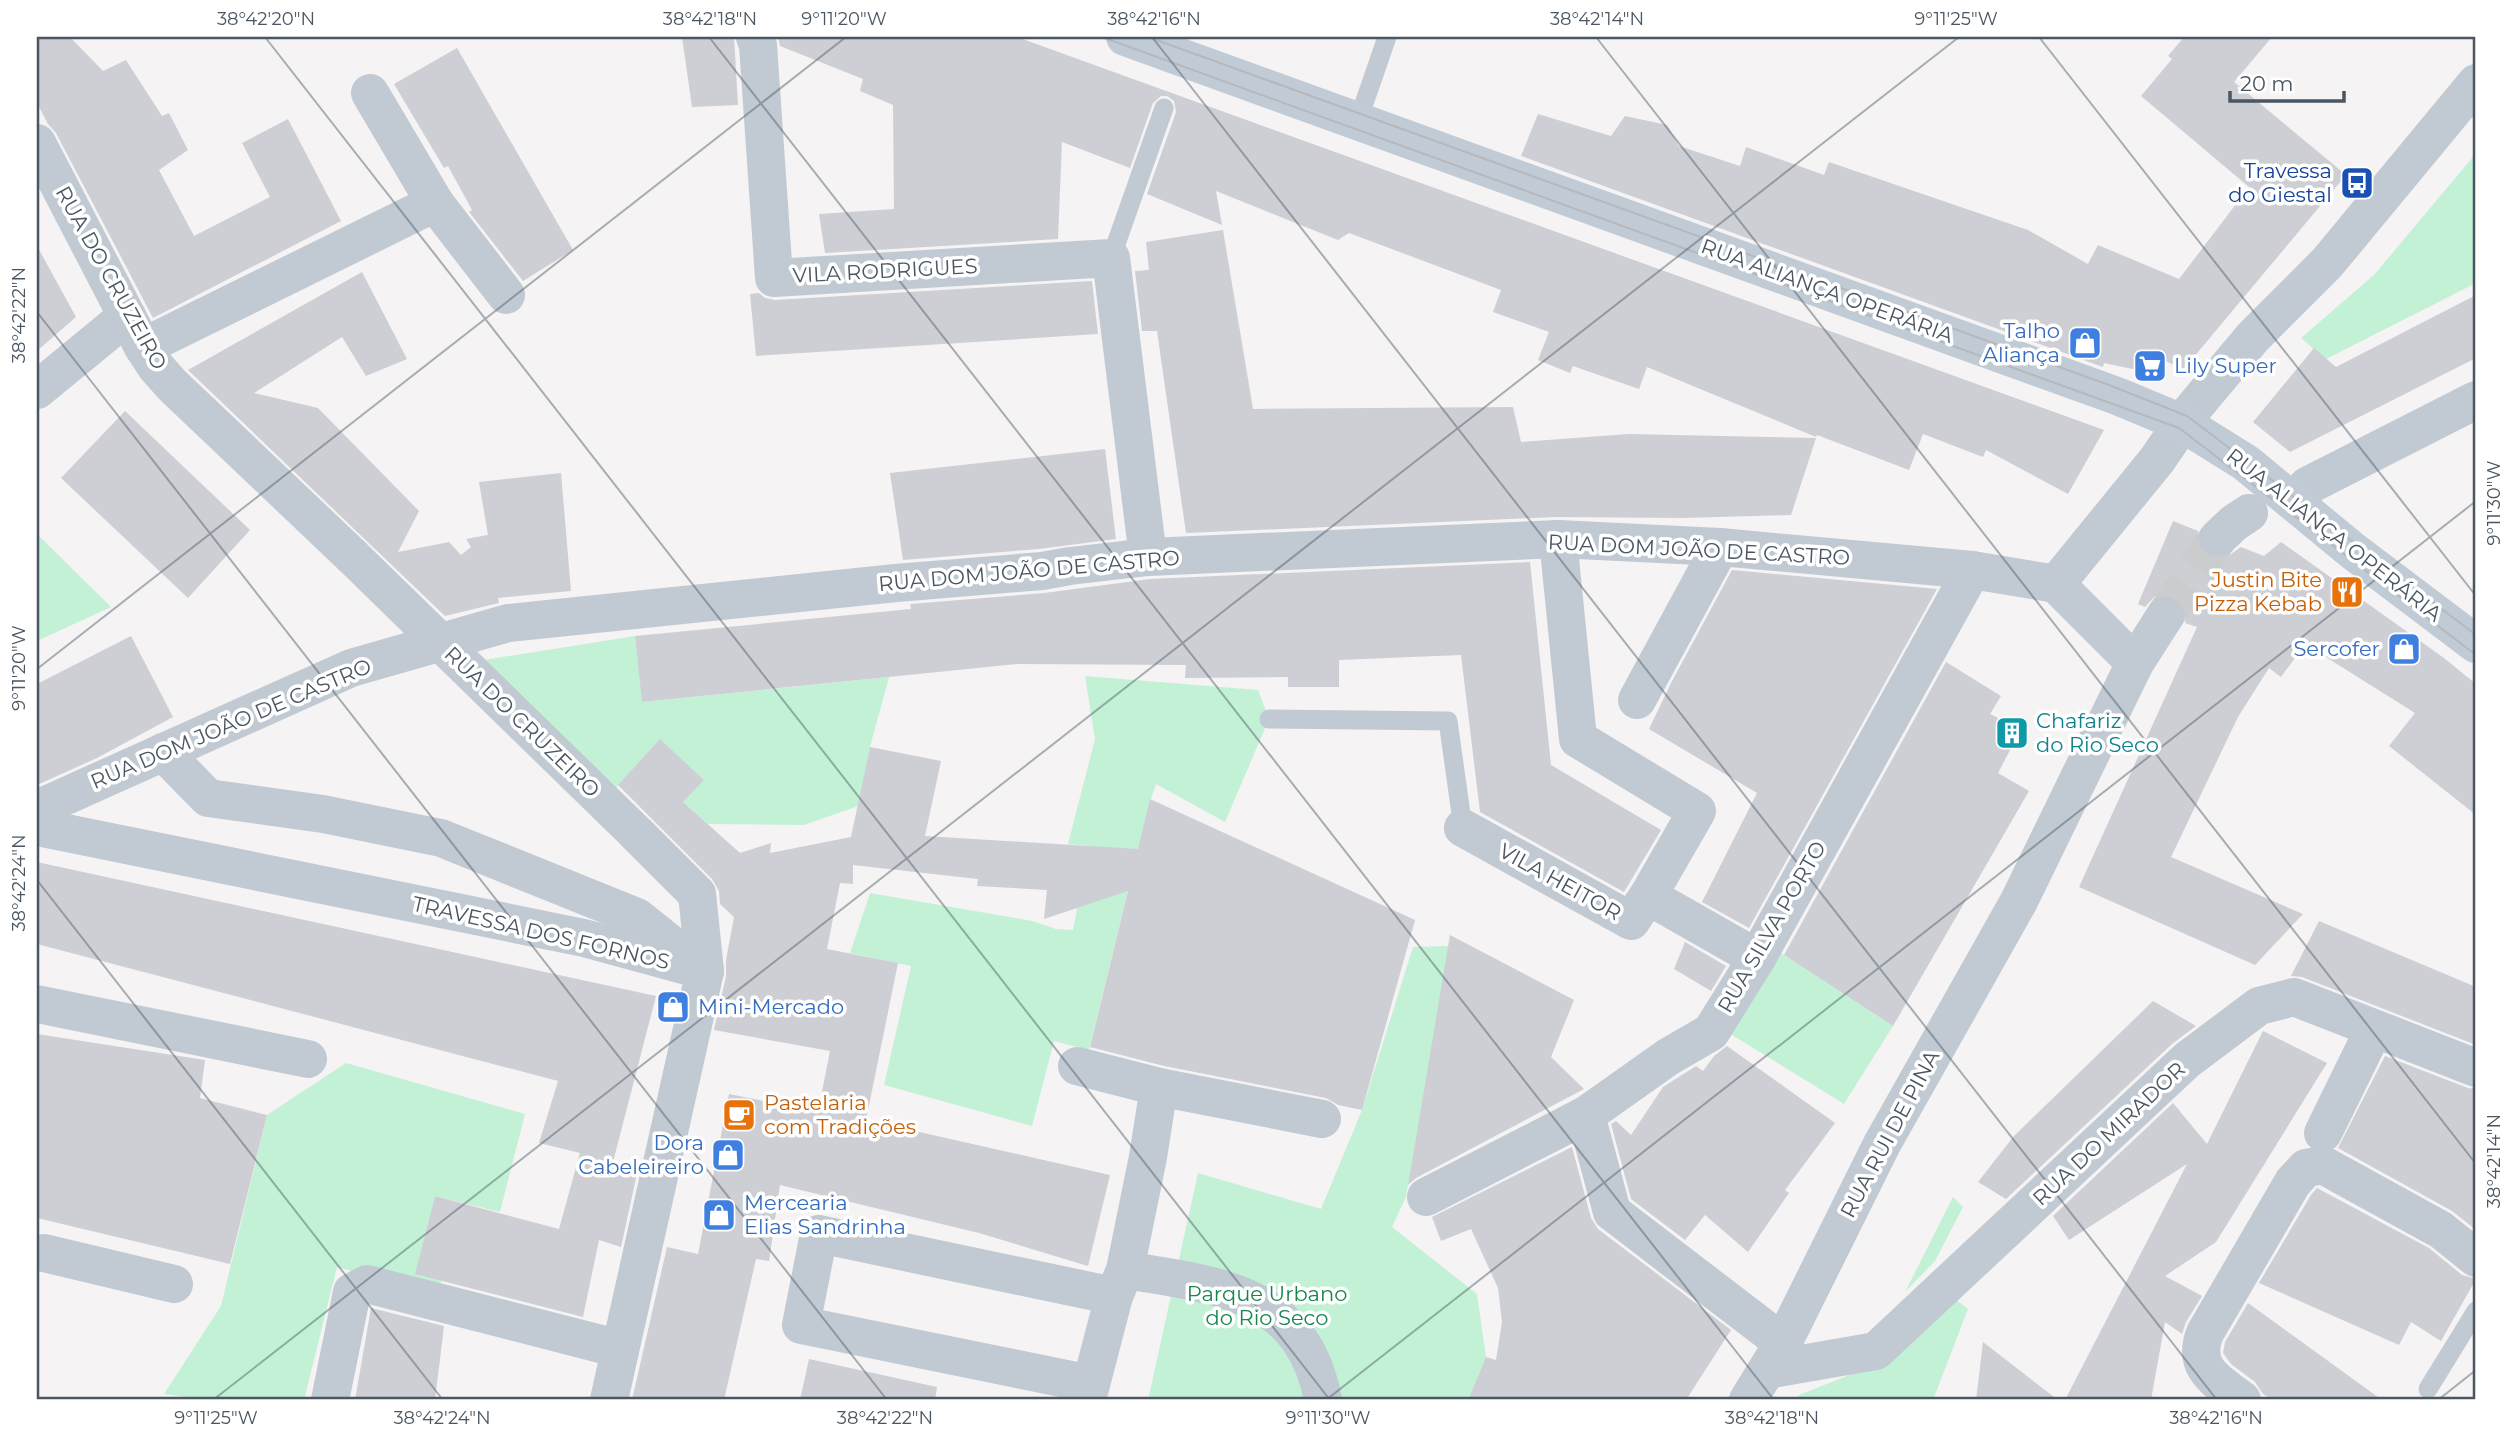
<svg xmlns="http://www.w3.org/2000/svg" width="2513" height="1437" viewBox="0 0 2513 1437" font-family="Montserrat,sans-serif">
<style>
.green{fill:#c3f1d5}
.building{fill:#cdcfd5}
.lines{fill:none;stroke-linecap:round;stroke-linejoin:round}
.street-tunnel{stroke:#caccce;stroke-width:38;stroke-dasharray:38 19;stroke-linecap:butt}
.lane{stroke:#c1cad2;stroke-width:19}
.street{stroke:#c1cad2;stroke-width:38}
.secondary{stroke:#c1cbd6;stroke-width:38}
.tram{stroke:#b5b8bd;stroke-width:2}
.street-bridge{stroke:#c1cad2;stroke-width:38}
.ticks{fill:none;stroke:#4a5661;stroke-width:2;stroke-opacity:0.45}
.labels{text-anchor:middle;stroke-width:7;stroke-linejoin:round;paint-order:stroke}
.transit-label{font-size:21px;fill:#164399;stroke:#fff;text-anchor:end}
.street-label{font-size:21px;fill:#4a5661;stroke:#fff}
.shop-label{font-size:21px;fill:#366cbe;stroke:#fff;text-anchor:end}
.food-label{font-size:21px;fill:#c56008;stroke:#fff;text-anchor:end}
.culture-label{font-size:21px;fill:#0d838f;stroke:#fff;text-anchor:start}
.park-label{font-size:21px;fill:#17864f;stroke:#fff}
.neatline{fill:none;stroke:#4a5661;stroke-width:2.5}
.ticks-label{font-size:18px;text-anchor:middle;fill:#4a5661}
</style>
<rect width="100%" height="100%" fill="#f5f3f3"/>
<!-- green -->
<g class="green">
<polygon points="2473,157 2476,160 2476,283 2326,359 2301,338 2374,275"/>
<polygon points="37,534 111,607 37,641"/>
<polygon points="635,636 643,702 889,677 870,747 858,806 804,825 708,824 683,802 703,779 660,740 612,792 484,660"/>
<polygon points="1085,676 1258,690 1269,719 1225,822 1156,784 1149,805 1089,1050 1054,1041 1032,1126 884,1085 911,966 850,953 870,893 1032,921 1056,929 1073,930 1089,846 1068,844 1095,739"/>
<polygon points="1458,939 1437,1014 1406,1197 1392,1227 1477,1294 1486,1357 1468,1400 1148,1400 1198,1173 1321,1209 1362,1110 1413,947 1448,946"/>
<polygon points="1776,950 1893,1026 1844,1104 1729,1033"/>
<polygon points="346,1063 525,1114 500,1212 435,1196 420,1256 446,1263 438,1295 337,1267 304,1400 210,1400 164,1394 221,1306 267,1115"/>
<polygon points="1953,1197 1963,1207 1935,1261 1905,1292"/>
<polygon points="1954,1298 1968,1309 1933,1400 1797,1400 1799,1395 1877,1364"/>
</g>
<!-- building -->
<g class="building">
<polygon points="37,37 70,37 103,71 126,60 162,116 169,113 188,150 159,170 194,236 270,197 242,143 288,119 341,221 153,318 56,133 48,124 37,103"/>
<polygon points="682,37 734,37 738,105 692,107"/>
<polygon points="778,37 1017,37 2104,430 2068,494 1986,450 1983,457 1923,434 1909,470 1817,435 1816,437 1647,367 1639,389 1573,366 1570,373 1538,360 1549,332 1493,312 1501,290 1349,233 1338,240 1216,191 1222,225 1147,194 1176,112 1174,101 1167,96 1161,96 1153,103 1130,168 1062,142 1058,239 825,253 819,214 894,209 893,105 860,91 863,79 780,46"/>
<polygon points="2184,37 2272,37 2234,82 2346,175 2183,370 2160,358 2156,374 2104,363 2103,367 1521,156 1538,114 1611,136 1625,116 1667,125 1679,146 1740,166 1746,147 1824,175 1829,162 2028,230 2088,264 2098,245 2179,279 2249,187 2141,96 2172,59 2168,56"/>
<polygon points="457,48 573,250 523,281 469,212 472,210 448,166 444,168 394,84"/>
<polygon points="1223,230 1253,409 1513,407 1521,442 1629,434 1816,438 1791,515 1683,518 1557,517 1186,533 1157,331 1142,331 1135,271 1149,270 1146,242"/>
<polygon points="37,246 76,317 37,351"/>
<polygon points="362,272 407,359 366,376 342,337 254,393 318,408 419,511 398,552 449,542 461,555 471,547 466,539 488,535 479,482 561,473 571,591 498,598 499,603 445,616 188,370"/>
<polygon points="1092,281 1098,334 756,356 750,294 759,293 765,298 775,300"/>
<polygon points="2476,295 2476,358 2290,452 2253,422 2314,348 2336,367"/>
<polygon points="125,411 250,530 188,598 61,478"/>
<polygon points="1105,449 1116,539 1039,549 903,560 890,473"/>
<polygon points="2173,521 2198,531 2197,544 2203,553 2212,559 2224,559 2241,547 2264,556 2281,542 2444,658 2476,684 2476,815 2389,746 2415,713 2305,644 2281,677 2269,668 2238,717 2171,857 2303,914 2255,965 2079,887 2197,627 2185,623 2187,616 2185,607 2176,597 2165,594 2154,597 2145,607 2138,604"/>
<polygon points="1530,562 1551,765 1661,830 1624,892 1480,812 1461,655 1339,660 1339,687 1288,687 1288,677 1185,678 1186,665 1017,664 642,702 635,636 911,609 910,604 1044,593 1150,579"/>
<polygon points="1732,570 1937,589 1749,928 1702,902 1757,793 1649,729 1671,683"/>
<polygon points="131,636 173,717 97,758 37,785 37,684"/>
<polygon points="1946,662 2001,696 1990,714 2021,729 1998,773 2029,791 1893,1026 1784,955"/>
<polygon points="660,739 704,780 683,802 740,853 771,843 770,853 851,837 870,747 941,761 925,836 1138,849 1150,799 1415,920 1362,1110 1338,1105 1326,1098 1164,1066 1090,1047 1128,891 1044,919 1047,890 977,886 978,879 853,865 853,884 840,883 827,949 898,963 866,1120 1110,1175 1088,1266 979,1233 780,1185 769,1261 756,1259 724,1400 632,1400 667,1247 698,1254 729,1094 818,1112 830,1051 714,1030 726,976 726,960 734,917 720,904 719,891 712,879 618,785"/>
<polygon points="37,862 656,996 613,1162 638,1169 621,1247 599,1240 583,1317 415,1274 435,1196 559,1229 580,1153 539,1143 558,1081 37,944"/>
<polygon points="2319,921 2476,987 2476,1045 2302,977 2291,976"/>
<polygon points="1450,935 1574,1000 1551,1057 1584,1089 1416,1178 1408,1185"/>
<polygon points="1685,942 1726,966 1711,991 1674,969"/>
<polygon points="2153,1001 2196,1026 2172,1044 2006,1199 1978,1182 2014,1136"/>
<polygon points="2263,1031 2327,1063 2216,1242 2165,1276 2202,1296 2186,1322 2182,1334 2165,1322 2151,1400 2065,1400 2187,1164 2069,1240 2053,1216 2173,1103 2207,1144"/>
<polygon points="37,1034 205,1060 200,1098 267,1115 230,1264 37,1218"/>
<polygon points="1727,1046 1835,1123 1785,1190 1789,1193 1748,1252 1705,1215 1685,1240 1631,1199 1611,1124 1616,1121 1631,1135 1663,1087 1696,1066 1703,1071 1714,1056"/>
<polygon points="2385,1056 2468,1088 2476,1089 2476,1230 2452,1211 2338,1148"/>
<polygon points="1572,1147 1591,1218 1598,1229 1731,1330 1686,1400 1468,1400 1486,1357 1496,1360 1502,1322 1498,1288 1471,1229 1441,1241 1432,1217"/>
<polygon points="2317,1188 2429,1248 2462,1275 2476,1279 2441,1341 2411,1322 2399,1345 2259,1283 2311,1195"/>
<polygon points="2248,1303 2382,1400 2272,1400 2262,1393 2255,1382 2231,1364 2223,1353 2225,1342"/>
<polygon points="371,1308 444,1326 435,1400 355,1400"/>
<polygon points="1983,1342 2058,1400 1976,1400"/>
<polygon points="809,1359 937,1387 935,1400 800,1400"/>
</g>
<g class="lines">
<!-- street-tunnel -->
<polyline class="street-tunnel" points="2165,616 2218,538"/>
<!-- lane -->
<g class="lane">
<polyline points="1358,121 1387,37"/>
<polyline points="1111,258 1164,108"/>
<polyline points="1269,719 1448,721 1463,828"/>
<polyline points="2428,1389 2476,1311"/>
</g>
<!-- street -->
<g class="street">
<polyline points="755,37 758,45 774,278 1111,258 1148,557"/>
<polyline points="37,143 143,347 156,367 172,385 352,556"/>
<polyline points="435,203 506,295"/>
<polyline points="143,347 435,203 370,93"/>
<polyline points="37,390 127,316"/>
<polyline points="2307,486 2476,400"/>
<polyline points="2218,538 2234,523 2249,513"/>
<polyline points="1558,539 1578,739 1697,811 1648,896"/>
<polyline points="2056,584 2157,460 2187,416 2206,393 2253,337 2327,263 2476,83"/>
<polyline points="2135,663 2165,616"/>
<polyline points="1637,700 1720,547"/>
<polyline points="163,752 208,798 323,814 441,838 637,917 692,961"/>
<polyline points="37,809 351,668 508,623 896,583 1042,571 1070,566 1148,557 1558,539 1720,547 1972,570 2056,584"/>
<polyline points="37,827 584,938 705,971"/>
<polyline points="1463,828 1631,921 1648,896 1757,958"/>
<polyline points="37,1004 308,1059"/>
<polyline points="1077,1066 1159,1087 1322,1119"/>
<polyline points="1586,1115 1612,1212 1783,1343"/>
<polyline points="2323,1133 2374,1029"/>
<polyline points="1426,1197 1586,1115 1668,1057 1711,1032 1757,958 1972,570"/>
<polyline points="44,1253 174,1284"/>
<path d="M1125,1270C1216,1285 1303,1291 1323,1400"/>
<polyline points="1767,1370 1876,1351 2187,1060 2259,1006 2294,997 2476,1068"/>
<polyline points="1091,1384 801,1325 819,1234 1114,1296"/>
<polyline points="330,1400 352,1292 367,1284 620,1349"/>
<polyline points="609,1400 705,971 697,894 637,834"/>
<polyline points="1087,1400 1114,1296 1125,1270 1148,1157 1159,1087"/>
<polyline points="1748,1400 1783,1343 1882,1144 2019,901 2135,663 2056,584"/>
<path d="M2242,1400C2217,1381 2191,1368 2205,1333L2293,1182L2306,1168L2323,1165L2441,1230L2476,1258"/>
</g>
<!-- secondary -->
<polyline class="secondary" points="1125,37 2117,396 2182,423 2246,463 2353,551 2476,644"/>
<!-- tram -->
<g class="tram">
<polyline points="1102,37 2179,428 2476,655"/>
<polyline points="1148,37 2109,385 2187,416 2476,635"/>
</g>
<!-- street-bridge -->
<polyline class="street-bridge" points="352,556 637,834"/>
</g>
<!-- ticks -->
<path class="ticks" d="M265,37L1330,1400M709,37L1774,1400M1152,37L2217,1400M1596,37L2476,1164M2039,37L2476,596M37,312L887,1400M37,669L846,37M37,880L443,1400M213,1400L1959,37M1326,1400L2476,501M2438,1400L2476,1370"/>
<!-- icons -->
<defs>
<symbol id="bus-square" viewBox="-11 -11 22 22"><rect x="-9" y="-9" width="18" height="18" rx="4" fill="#1a4fb4" stroke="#fff"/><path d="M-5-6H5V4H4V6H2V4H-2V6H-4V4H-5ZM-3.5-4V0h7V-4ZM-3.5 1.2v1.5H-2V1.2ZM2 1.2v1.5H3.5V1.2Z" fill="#fff"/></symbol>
<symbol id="shop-square" viewBox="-11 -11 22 22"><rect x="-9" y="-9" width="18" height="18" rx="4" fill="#3f7fe0" stroke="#fff"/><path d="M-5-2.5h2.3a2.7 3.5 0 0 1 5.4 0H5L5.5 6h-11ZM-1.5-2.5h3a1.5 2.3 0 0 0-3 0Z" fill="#fff"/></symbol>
<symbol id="supermarket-square" viewBox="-11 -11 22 22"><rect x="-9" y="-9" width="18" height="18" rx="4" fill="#3f7fe0" stroke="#fff"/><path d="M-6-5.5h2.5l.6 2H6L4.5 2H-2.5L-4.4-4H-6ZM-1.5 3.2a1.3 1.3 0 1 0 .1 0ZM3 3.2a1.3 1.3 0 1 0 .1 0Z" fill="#fff"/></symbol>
<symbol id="restaurant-square" viewBox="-11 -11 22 22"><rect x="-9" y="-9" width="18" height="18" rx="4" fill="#e8710a" stroke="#fff"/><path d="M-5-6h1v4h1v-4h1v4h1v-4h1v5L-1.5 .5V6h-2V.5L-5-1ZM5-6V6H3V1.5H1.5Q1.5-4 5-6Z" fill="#fff"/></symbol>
<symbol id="building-square" viewBox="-11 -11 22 22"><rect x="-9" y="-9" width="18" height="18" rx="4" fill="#0f9aa8" stroke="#fff"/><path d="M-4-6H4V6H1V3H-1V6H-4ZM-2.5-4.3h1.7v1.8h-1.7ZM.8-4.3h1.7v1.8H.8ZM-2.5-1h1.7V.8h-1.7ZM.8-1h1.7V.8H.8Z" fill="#fff"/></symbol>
<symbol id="cafe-square" viewBox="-11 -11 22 22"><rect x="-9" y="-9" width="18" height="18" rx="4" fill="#e8710a" stroke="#fff"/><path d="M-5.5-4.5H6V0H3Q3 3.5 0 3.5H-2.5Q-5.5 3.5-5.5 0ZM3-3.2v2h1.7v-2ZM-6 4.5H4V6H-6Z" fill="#fff"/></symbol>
</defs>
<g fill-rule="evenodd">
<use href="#bus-square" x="2338" y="164" width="38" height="38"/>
<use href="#shop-square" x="2066" y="324" width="38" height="38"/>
<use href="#supermarket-square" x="2131" y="347" width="38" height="38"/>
<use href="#restaurant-square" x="2328" y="573" width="38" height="38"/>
<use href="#shop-square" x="2385" y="630" width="38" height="38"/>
<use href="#building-square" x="1993" y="714" width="38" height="38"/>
<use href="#shop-square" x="654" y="988" width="38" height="38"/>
<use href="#cafe-square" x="720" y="1096" width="38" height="38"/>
<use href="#shop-square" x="709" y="1136" width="38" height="38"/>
<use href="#shop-square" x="700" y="1196" width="38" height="38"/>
</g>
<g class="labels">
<!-- transit labels -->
<g class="transit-label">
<text x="2332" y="178">Travessa<tspan x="2332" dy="24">do Giestal</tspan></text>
</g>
<!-- street labels -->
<g class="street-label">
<text transform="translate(885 271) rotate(-3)" y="7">VILA RODRIGUES</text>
<text transform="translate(111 278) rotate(61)" y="7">RUA DO CRUZEIRO</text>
<text transform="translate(1827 291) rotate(20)" y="7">RUA ALIANÇA OPERÁRIA</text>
<text transform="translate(2334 535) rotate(38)" y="7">RUA ALIANÇA OPERÁRIA</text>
<text transform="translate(1699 550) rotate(3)" y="7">RUA DOM JOÃO DE CASTRO</text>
<text transform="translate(1029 571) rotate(-5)" y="7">RUA DOM JOÃO DE CASTRO</text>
<text transform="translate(522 722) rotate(44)" y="7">RUA DO CRUZEIRO</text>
<text transform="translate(231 724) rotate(-23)" y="7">RUA DOM JOÃO DE CASTRO</text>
<text transform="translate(1560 882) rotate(29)" y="7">VILA HEITOR</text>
<text transform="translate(1772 927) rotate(-60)" y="7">RUA SILVA PORTO</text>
<text transform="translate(541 933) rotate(13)" y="7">TRAVESSA DOS FORNOS</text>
<text transform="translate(1890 1134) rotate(-62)" y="7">RUA RUI DE PINA</text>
<text transform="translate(2109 1134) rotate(-43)" y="7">RUA DO MIRADOR</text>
</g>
<!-- shop labels -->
<g class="shop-label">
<text x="2060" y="338">Talho<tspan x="2060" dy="24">Aliança</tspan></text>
<text x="2174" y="373" text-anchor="start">Lily Super</text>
<text x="2380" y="656">Sercofer</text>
<text x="698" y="1014" text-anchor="start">Mini-Mercado</text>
<text x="704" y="1150">Dora<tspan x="704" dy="24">Cabeleireiro</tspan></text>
<text x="744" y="1210" text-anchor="start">Mercearia<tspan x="744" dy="24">Elias Sandrinha</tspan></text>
</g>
<!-- food labels -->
<g class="food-label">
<text x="2322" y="587">Justin Bite<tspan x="2322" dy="24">Pizza Kebab</tspan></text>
<text x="764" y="1110" text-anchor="start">Pastelaria<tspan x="764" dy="24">com Tradições</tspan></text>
</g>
<!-- culture labels -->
<g class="culture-label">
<text x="2036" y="728">Chafariz<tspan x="2036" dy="24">do Rio Seco</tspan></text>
</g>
<!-- park labels -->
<g class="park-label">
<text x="1267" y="1301">Parque Urbano<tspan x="1267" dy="24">do Rio Seco</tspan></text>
</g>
</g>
<!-- border -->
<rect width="2513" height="1437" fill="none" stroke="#ffffff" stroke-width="77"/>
<!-- scale -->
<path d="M2230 91v10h114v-10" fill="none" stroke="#4a5661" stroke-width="3.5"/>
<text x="2240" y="91" font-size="21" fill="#4a5661" stroke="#ffffff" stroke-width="5" paint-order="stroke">20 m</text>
<rect x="38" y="38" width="2436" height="1360" class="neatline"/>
<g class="ticks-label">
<text x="266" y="25">38°42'20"N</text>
<text x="710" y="25">38°42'18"N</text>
<text x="844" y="25">9°11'20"W</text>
<text x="1154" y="25">38°42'16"N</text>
<text x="1597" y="25">38°42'14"N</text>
<text x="1956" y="25">9°11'25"W</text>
<text transform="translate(19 315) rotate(-90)" y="6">38°42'22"N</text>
<text transform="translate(2494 503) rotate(-90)" y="6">9°11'30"W</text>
<text transform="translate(19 668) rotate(-90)" y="6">9°11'20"W</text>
<text transform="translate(19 883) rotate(-90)" y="6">38°42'24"N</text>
<text transform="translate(2494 1161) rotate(-90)" y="6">38°42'14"N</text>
<text x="216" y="1424">9°11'25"W</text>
<text x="442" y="1424">38°42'24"N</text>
<text x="885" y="1424">38°42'22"N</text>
<text x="1328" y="1424">9°11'30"W</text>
<text x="1772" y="1424">38°42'18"N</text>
<text x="2216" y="1424">38°42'16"N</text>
</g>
</svg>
